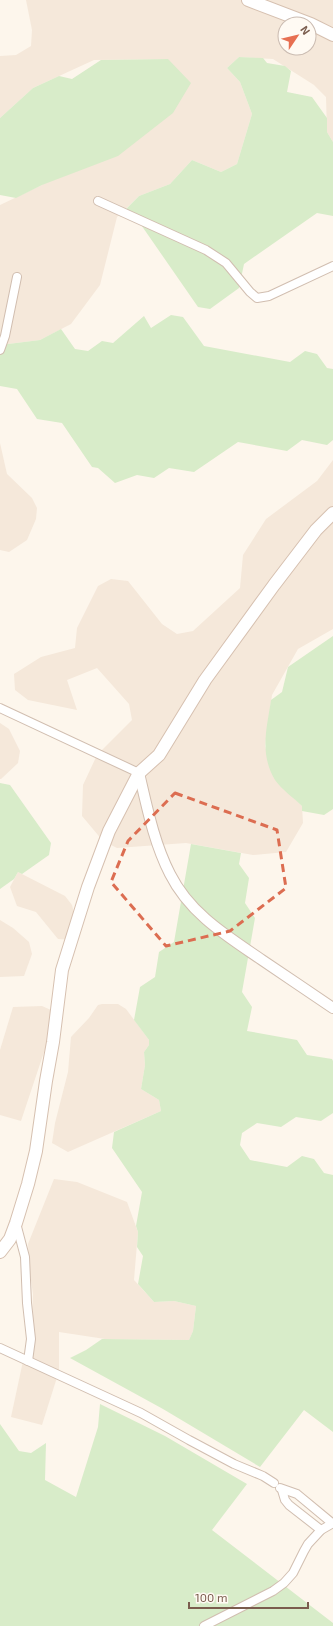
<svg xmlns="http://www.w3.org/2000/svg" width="333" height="1626" viewBox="0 0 333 1626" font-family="'Exo 2',sans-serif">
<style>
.residential{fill:#f5e8da;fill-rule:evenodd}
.green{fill:#d8ecc9}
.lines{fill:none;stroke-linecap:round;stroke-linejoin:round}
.minor-casing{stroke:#d1beb0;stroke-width:10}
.tertiary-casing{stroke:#d1beb0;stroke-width:12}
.secondary-casing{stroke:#d6c0b0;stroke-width:14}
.minor{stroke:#fff;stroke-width:8}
.tertiary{stroke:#fff;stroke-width:10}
.secondary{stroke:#fff;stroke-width:12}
.marked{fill:none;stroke:#dc6d51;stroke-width:3;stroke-dasharray:8 5;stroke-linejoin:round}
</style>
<rect width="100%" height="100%" fill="#fdf6ec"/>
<!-- residential -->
<g class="residential">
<path d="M26,0H333V142L327,132L326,97L314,85L273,59L239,57L227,68L240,82L252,114L237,164L221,172L192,160L170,184L139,196L117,217L100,285L71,324L40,340L0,345V205L42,185L168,59L94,60L33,88L0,118V56L16,55L31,46L32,30ZM285,24H309V48H285Z"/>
<polygon points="0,443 7,474 32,498 37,508 36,519 27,540 9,552 0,550"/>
<polygon points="333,460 333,629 298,649 272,695 265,746 276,780 302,806 303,823 286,852 253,855 186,843 117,848 103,841 82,816 83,785 97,755 132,720 129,704 97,668 67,680 77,710 28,700 15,690 14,674 41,657 75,648 77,628 98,586 111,579 128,581 162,624 177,634 193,631 240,588 243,555 266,519 317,481"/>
<polygon points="0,723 9,729 20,751 18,763 1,779 0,779"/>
<polygon points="18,872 65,896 72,905 78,929 76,940 58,939 36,912 17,906 10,887"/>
<polygon points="0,920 13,928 29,942 32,954 24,976 0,977"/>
<polygon points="102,1004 118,1004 126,1009 149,1040 149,1045 144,1052 145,1065 141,1089 159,1100 161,1111 68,1152 52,1143 55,1123 68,1072 71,1037 89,1018 98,1005"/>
<polygon points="42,1006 51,1010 52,1028 21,1121 0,1115 0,1050 13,1007"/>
<polygon points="54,1179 77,1182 127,1202 138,1232 134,1280 154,1302 174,1301 196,1306 193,1331 189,1340 105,1339 59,1332 59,1371 42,1425 11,1417 32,1319 33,1294 29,1267 28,1244"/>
</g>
<!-- green -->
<g class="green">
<polygon points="239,57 263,58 267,63 285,66 291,71 287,92 312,97 327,118 327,132 333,142 333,216 317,213 244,264 239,288 210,309 198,307 137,219 119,216 139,196 170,184 192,160 221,172 237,164 252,114 240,82 227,68"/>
<polygon points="168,59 191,83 173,113 118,156 42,185 16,198 0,195 0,118 33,88 59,76 72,79 101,60"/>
<polygon points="171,315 183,317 204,346 290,362 305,351 317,354 327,368 333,369 333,440 327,445 302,440 287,451 238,442 194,472 169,468 154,478 137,475 115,483 98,468 92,467 62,423 37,419 17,389 0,386 0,345 40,340 61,329 75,349 88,351 102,341 113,343 144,316 151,328"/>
<path d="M333,636V809L324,815L302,811V806C294,798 281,789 275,780C259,753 267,728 271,700L282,692L288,667Z"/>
<polygon points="0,783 10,785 51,843 49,855 22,874 18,872 14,879 0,889"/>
<polygon points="191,844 241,853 239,864 249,878 245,903 255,918 242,992 252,1007 247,1031 297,1040 307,1055 332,1059 333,1061 333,1113 321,1121 296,1117 281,1127 257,1123 242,1133 240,1145 250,1160 287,1167 302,1156 314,1159 324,1173 333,1175 333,1432 304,1410 260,1467 163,1409 70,1358 86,1350 102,1339 189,1340 193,1331 196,1306 174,1301 154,1302 138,1284 143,1256 137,1247 138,1232 136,1226 142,1192 112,1148 114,1132 161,1111 159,1100 141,1089 145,1065 144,1052 149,1045 149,1040 134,1020 140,987 155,977 159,952 174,942"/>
<polygon points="100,1404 165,1436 247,1484 212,1530 333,1623 333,1626 0,1626 0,1424 19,1451 31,1453 46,1443 45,1480 76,1497 98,1427"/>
</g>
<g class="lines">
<defs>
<g id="minor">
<polyline points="98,201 206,250 226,263 250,292 257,298 269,296 333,266"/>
<polyline points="0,350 5,336 17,277"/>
<polyline points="0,708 139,773"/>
<polyline points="16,1223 25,1257 27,1303 31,1339 28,1361"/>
<polyline points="0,1348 141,1413 189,1440 234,1464 263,1476 274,1483"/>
<polyline points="280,1488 297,1494 332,1523"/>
<polyline points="282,1490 285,1500 289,1505 321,1530"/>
<polyline points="204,1626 273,1591 284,1583 293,1573 304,1551 308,1544 321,1530 333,1523"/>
</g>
<path id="tertiary" d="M139,773C147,807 154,843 170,874C190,914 227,936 262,960C286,976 309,992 333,1008"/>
<g id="secondary">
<polyline points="248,0 311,24 333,35"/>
<polyline points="0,1252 10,1239 16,1223 28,1184 36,1151 46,1081 53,1042 62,970 88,887 109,831 139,773 159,755 205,680 274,585 316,530 333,513"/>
</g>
</defs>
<!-- minor casing -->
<use href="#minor" class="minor-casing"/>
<!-- tertiary casing -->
<use href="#tertiary" class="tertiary-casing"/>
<!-- secondary casing -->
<use href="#secondary" class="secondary-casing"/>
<!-- minor -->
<use href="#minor" class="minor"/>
<!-- tertiary -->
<use href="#tertiary" class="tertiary"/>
<!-- secondary -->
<use href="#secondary" class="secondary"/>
</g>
<!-- marked area -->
<path class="marked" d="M175,793L277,830L286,888L230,931L166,946L111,882L128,841Z"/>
<!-- north arrow -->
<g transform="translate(297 36) rotate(55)"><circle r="19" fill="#fffaf3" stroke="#cabbb1"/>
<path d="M0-3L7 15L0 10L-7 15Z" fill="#e76f51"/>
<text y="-6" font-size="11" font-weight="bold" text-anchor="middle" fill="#7a5c4d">N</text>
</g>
<!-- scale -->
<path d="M189 1602v6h119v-6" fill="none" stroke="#7a5c4d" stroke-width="2"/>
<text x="195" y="1602" font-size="12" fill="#7a5c4d" stroke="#fffaf3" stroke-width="3" paint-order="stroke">100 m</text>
</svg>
